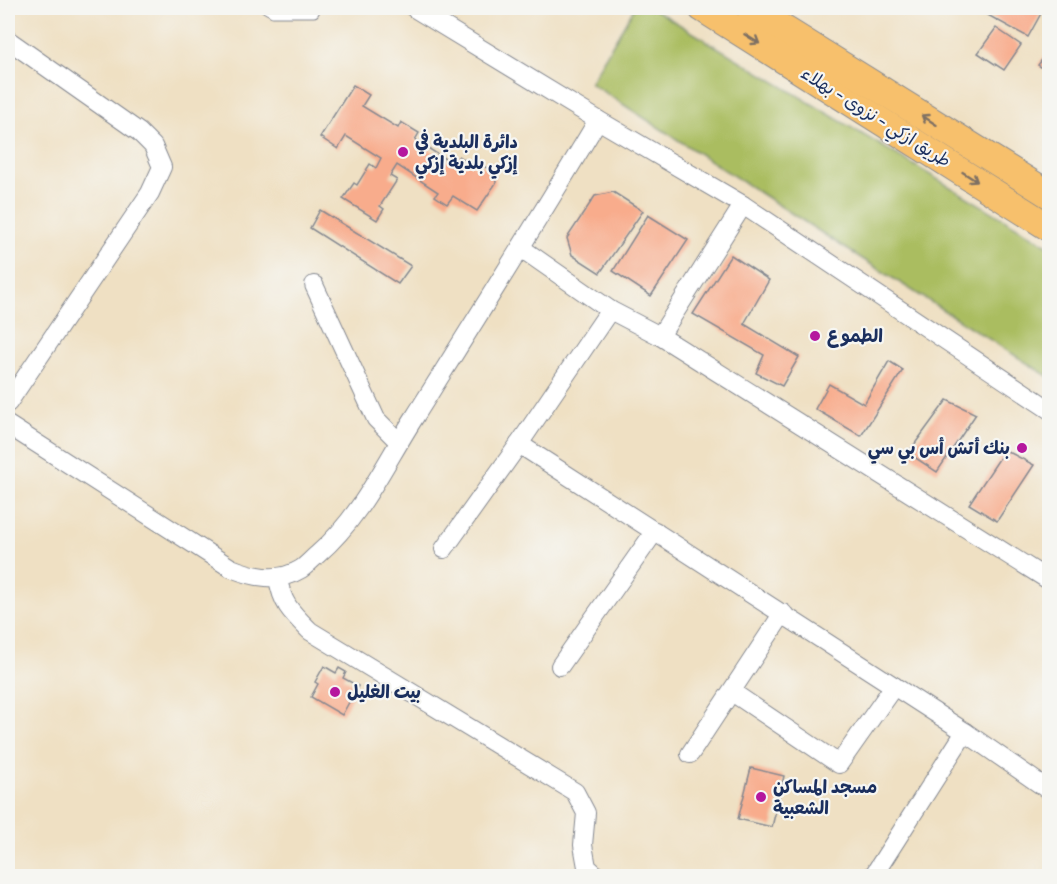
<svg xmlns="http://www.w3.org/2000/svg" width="1057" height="884" viewBox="0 0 1057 884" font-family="Pangolin,'Playpen Sans Arabic',sans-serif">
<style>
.green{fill:#aabd61;stroke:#627660;stroke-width:1.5}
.building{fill:#f8ac8c}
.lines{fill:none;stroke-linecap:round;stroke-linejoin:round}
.service-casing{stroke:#858890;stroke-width:11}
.minor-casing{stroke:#858890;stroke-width:20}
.primary-casing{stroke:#858890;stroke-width:29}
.service{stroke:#fff;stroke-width:9}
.minor{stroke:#fff;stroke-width:18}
.primary{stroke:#f7c06c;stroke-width:27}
.oneway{stroke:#7e7064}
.poi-dot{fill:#b5179e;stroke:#f6f6f2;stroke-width:2}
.labels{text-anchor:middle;stroke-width:4.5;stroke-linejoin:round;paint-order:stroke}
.street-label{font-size:18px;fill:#1b2f5e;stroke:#f6f6f2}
.poi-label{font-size:18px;font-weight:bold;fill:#1b2f5e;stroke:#f6f6f2;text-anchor:start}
</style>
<rect width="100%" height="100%" fill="#f6f6f2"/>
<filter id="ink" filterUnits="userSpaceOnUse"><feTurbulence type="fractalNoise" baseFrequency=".0167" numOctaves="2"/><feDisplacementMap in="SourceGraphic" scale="12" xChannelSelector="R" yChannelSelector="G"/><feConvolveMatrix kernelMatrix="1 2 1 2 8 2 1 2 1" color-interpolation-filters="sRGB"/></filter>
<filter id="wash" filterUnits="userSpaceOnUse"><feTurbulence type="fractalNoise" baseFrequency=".008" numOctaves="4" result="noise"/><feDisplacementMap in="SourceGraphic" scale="24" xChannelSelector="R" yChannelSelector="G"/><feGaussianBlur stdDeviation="1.35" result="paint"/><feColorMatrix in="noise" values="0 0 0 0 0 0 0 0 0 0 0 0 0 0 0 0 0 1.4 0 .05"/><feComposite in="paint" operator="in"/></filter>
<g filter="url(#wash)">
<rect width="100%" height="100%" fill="#efe0c3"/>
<!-- green -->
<polygon class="green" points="634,8 652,8 1049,246 1049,377 842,246 590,83"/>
<g id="blocks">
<!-- building -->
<g class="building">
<polygon points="987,8 1044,8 1028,37 984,13"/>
<polygon points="996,28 1021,45 1004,70 978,53"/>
<polygon points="1050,49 1050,73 1038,65"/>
<polygon points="353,85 369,95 362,106 398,128 401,122 419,133 415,140 453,164 459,156 476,167 482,166 490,169 495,175 496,183 477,211 453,196 447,204 435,196 438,192 397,165 390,176 397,180 380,206 384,209 377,220 343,199 354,183 357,185 370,164 376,168 381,158 346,136 338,149 320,137"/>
<polygon points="613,192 643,211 600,273 572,255 567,238 595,196"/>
<polygon points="320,210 411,266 398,284 310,228"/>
<polygon points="648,215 688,240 651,296 613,271"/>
<polygon points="731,255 769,280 744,324 799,357 782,386 756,373 764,355 693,314"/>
<polygon points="889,361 903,370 861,436 815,409 829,384 864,404"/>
<polygon points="947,400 976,414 937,472 908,453"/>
<polygon points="1005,450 1034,465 997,521 969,504"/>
<polygon points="324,666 336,673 339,668 346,672 343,678 358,686 342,715 311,697 318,684 315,682"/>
<polygon points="751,768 784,776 772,827 738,819"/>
</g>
</g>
</g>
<g filter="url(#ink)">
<use href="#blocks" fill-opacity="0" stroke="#858890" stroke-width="1.5"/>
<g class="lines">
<defs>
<polyline id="service" points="266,8 273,12 314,12 316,8"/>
<g id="minor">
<polyline points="414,8 598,120 743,205 1050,410"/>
<polyline points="8,40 139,132 153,146 162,167 150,193 8,403"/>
<polyline points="521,248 610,310 660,336 1050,581"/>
<polyline points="314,285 376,419 399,442"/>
<polyline points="660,336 743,205"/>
<path d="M8,425L231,568C254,577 278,583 301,569C307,565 312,559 318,554C361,517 384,465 414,418C476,319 538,221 598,120"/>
<polyline points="519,444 965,732 1050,791"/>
<polyline points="444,549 519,444 610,310"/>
<path d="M278,578C282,604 291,612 310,631L575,792L586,813L583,845L587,867L597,876"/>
<polyline points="560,666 655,531"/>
<polyline points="732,692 839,764 894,686"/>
<polyline points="690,754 783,613"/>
<polyline points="873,876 965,732"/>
</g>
<g id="primary">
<polyline points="702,8 1050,228"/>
<polyline points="750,8 1050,195"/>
</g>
</defs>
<!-- service casing -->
<use href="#service" class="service-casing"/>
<!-- minor casing -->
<use href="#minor" class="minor-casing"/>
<!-- primary casing -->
<use href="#primary" class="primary-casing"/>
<!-- service -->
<use href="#service" class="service"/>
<!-- minor -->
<use href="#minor" class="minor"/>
<!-- primary -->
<use href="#primary" class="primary"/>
</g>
<!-- one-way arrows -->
<defs><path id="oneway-shaft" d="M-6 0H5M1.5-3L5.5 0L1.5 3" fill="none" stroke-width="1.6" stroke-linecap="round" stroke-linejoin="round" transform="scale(1.5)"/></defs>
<g class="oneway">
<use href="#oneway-shaft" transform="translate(752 39) rotate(32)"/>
<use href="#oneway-shaft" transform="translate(929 120) rotate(-147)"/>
<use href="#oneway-shaft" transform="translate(970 177) rotate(33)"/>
</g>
</g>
<!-- markers -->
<g class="poi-dot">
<circle cx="403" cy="152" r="6"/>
<circle cx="815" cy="336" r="6"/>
<circle cx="1022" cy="448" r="6"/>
<circle cx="335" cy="692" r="6"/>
<circle cx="761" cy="797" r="6"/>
</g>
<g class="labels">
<!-- street labels -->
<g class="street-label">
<text transform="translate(876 117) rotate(32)" y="6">طريق ازكي - نزوى - بهلاء</text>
</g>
<!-- poi labels -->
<g class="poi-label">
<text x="415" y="148">دائرة البلدية في<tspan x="415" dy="21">إزكي بلدية إزكي</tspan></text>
<text x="827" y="342">الطموع</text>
<text x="1010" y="454" text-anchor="end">بنك أتش أس بي سي</text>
<text x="347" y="698">بيت الغليل</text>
<text x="773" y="793">مسجد المساكن<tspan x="773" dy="21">الشعبية</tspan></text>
</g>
</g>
<!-- margin -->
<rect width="1057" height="884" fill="none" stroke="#f6f6f2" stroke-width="30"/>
</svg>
